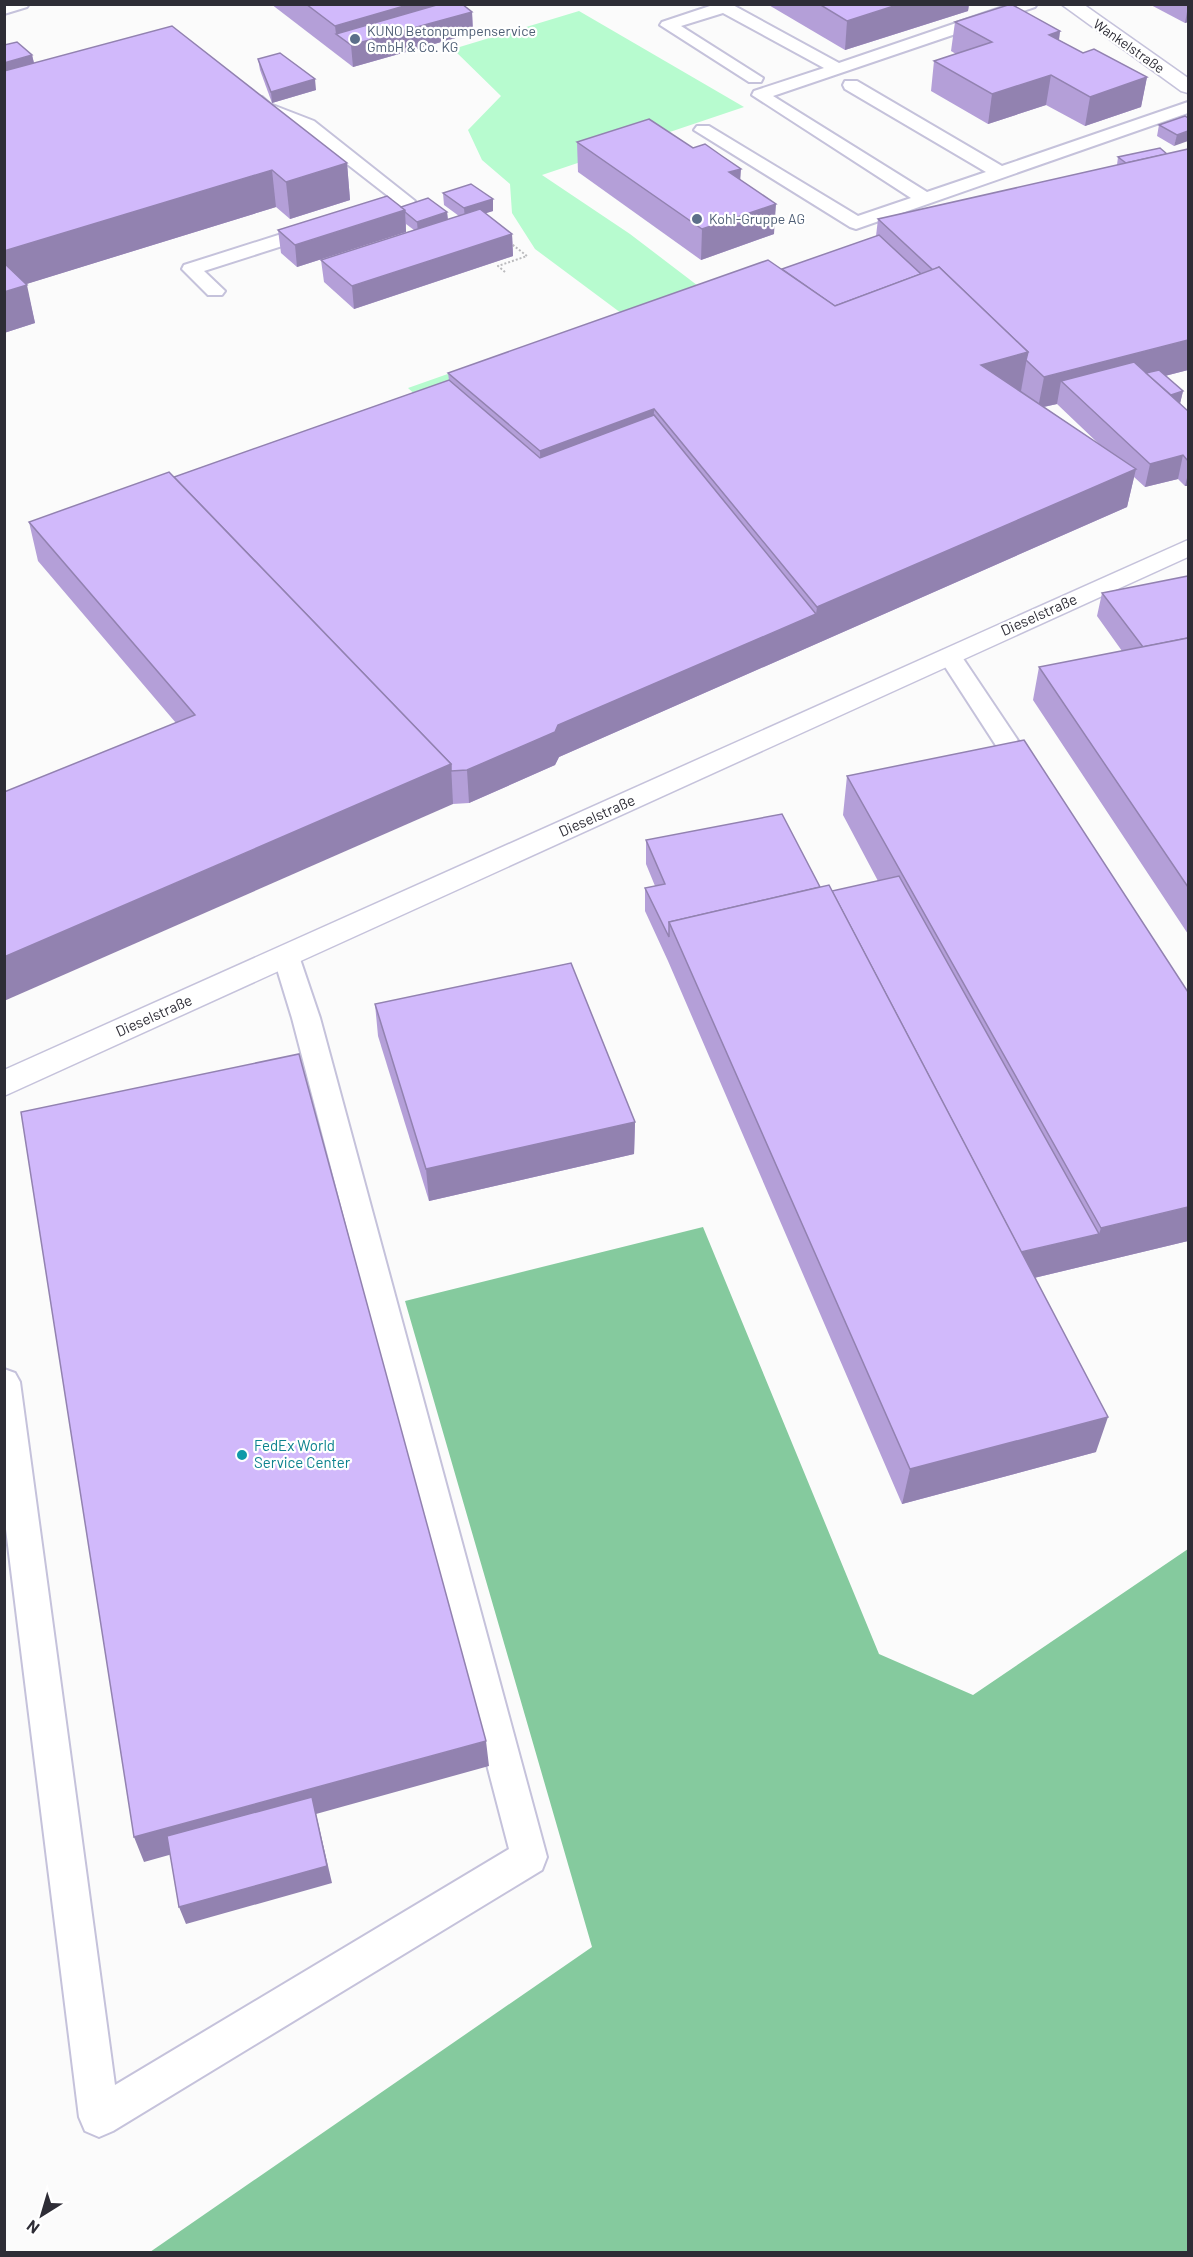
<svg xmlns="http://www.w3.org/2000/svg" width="1193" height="2257" viewBox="0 0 1193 2257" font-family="Barlow,sans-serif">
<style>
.green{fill:#b7fbcf}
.forest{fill:#85ca9e}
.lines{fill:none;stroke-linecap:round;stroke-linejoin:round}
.lane-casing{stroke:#c5c2db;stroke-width:4}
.street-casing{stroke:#c5c2db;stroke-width:3}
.path{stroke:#bababd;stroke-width:2;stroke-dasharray:2 2;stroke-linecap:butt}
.lane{fill:#fff;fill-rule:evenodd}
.street{fill:#fff;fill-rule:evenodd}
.wall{fill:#b49fd8;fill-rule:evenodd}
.shaded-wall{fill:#9282b0}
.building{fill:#d1b9fb;stroke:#9282b0;stroke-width:1.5}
.service-dot{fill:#5c6f8a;stroke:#fff;stroke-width:2}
.culture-dot{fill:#0f9aa8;stroke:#fff;stroke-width:2}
.labels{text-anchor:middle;stroke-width:4.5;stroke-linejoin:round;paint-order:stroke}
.far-service-label{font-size:14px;fill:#4e5e75;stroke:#fff;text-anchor:start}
.far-street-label{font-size:14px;fill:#2e2d36;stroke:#fff}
.street-label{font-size:15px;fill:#2e2d36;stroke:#fff}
.culture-label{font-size:15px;fill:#0d838f;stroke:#fff;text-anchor:start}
</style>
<rect width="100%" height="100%" fill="#fbfbfb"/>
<!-- green -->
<polygon class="green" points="579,11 744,107 542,175 630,234 710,295 420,399 408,388 621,313 535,249 512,213 510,184 482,160 468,130 501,96 453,49"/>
<!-- forest -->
<polygon class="forest" points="703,1227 879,1654 973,1695 1188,1549 1188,2252 150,2252 592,1947 405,1301"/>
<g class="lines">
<defs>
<g id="lane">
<polygon points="4,4 29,4 27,7 4,14"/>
<polygon points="716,4 731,4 839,63 1012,4 1037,4 1035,7 773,96 927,192 986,172 845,89 843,85 845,81 857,81 1002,166 1188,102 1188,113 856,229 850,227 694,130 697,126 709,126 858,216 911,198 752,95 754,91 824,68 723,13 681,26 763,78 761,82 749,82 660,25 662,22"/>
<polygon points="256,96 262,97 270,104 314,121 415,201 412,205 360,220 354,219 351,215 354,211 392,199 302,129 258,112 247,101 250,97"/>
<polygon points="316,223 323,225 325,229 323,233 204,271 225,291 222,295 208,295 182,269 184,265"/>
<polygon points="950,649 958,651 1037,769 1040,775 1037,781 1028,783 1019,781 938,656 942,651"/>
<polygon points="286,947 295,949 299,956 320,1018 547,1857 542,1870 113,2131 99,2137 85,2131 79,2117 4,1513 4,1369 15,1373 20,1382 115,2085 509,1849 292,1018 273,956 277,949"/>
</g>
<g id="street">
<polygon points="1061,4 1083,4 1188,78 1188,93 1181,91"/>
<polygon points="1188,540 1188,557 4,1096 4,1070"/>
</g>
</defs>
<!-- lane casing -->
<use href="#lane" class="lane-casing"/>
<!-- street casing -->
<use href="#street" class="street-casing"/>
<!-- path -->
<polyline class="path" points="505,272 498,266 527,256 509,242"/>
<!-- lane -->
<use href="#lane" class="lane"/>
<!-- street -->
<use href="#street" class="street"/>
</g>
<!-- wall -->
<g class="wall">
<polygon points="271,4 462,4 472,12 473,33 353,67"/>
<polygon points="767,4 969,4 968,11 845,50"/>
<polygon points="1149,4 1188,4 1188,22 1185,23"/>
<polygon points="955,22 1060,31 1059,40 1083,53 1147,77 1141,107 1085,126 1046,105 988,124 931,91 934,61 956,54 951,51"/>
<polygon points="4,45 32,55 34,63 347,163 350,200 290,219 276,207 26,284 35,323 4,333"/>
<polygon points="258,59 316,90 272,103 260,70"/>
<polygon points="1185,116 1174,146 1157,136 1159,125"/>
<polygon points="577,142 740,180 774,234 701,260 578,172"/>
<path d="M1188,149V370L1165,376L1183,391L1180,403L1188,411V486H1185L1178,479L1145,487L1134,477L1127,507L559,757L555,765L469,803L453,804L176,723L38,561L29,522L174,477L449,380L448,373L782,269L876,236L878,219L1117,165L1118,157L1167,154ZM1057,404L1100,445L1044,407Z"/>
<polygon points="443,193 493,199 493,211 485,213 512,234 513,256 354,309 324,282 321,260 414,230 406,224 406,232 297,267 281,253 278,230 401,207 447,212 448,219 459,216 444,205"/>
<polygon points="1188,576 1188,934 1033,700 1039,667 1122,651 1097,616 1102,593"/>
<polygon points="847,776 1188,1241 1034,1278 1096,1452 902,1504 668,961 645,911 645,888 655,886 646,864 646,840 832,891 878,881 843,815"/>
<polygon points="375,1004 635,1122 634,1154 429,1201 378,1036"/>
</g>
<!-- shaded-wall -->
<g class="shaded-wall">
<polygon points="411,4 450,4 472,12 473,33 353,67 351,45 336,34 335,26"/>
<polygon points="900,4 969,4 968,11 845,50 847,21"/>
<polygon points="1188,6 1188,22 1185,23"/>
<polygon points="1060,31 1056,60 1049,35"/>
<polygon points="32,55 37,76 4,85 4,63"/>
<polygon points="1051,75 1046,105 988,124 992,94"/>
<polygon points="1147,77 1141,107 1085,126 1090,97"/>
<polygon points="315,79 316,90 272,103 271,92"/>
<polygon points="1188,131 1188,141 1174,146 1177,135"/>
<polygon points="347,163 350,200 290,219 286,182"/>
<polygon points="741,169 739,199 729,172"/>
<polygon points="272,170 276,207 4,291 4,251"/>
<polygon points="493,199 493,211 465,220 464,208"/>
<polygon points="776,204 774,234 701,260 702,229"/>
<polygon points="405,210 406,232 297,267 295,245"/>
<polygon points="447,212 448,223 418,233 417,222"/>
<polygon points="512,234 513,256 354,309 352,286"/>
<polygon points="27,285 35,323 4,333 4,292"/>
<polygon points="1188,340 1188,370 1149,380 1061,381 1057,404 1038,408 1044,377"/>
<polygon points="1028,352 1021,391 975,403 981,365"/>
<polygon points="1183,391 1180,404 1166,396"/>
<polygon points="654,409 653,447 541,490 540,451"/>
<polygon points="1183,455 1178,479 1145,487 1150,464"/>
<polygon points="1136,469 1127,507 559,757 555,765 469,803 467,770 558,725 816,614 817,607"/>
<polygon points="1188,474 1188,486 1185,486"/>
<polygon points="451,764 453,804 4,1001 4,957"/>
<polygon points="635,1122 634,1154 429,1201 426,1169"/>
<polygon points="1188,1207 1188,1241 1009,1284 1017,1253 1099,1234 1101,1228"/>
<polygon points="1108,1417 1096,1452 902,1504 910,1469"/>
<polygon points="486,1741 489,1766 316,1814 332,1883 186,1924 179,1907 316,1814 144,1862 134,1837"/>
</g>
<!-- building -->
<g class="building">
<polygon points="306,4 411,4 335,26"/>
<polygon points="440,4 462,4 472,12 351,45 336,34"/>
<polygon points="819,4 900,4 847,21"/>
<polygon points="1011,4 1060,31 1049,35 1083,53 1094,49 1147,77 1090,97 1051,75 992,94 934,61 992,42 955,22"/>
<polygon points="172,26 347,163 286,182 272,170 4,251 4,71"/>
<polygon points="17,42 32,55 4,63 4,45"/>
<polygon points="280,53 315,79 271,92 258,59"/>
<polygon points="1185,116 1188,118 1188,131 1177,135 1159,125"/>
<polygon points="649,119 693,148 705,144 722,156 741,169 729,172 776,204 702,229 577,142"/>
<polygon points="1160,148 1167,154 1126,163 1118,157"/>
<polygon points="1188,149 1188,340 1044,377 1026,360 1028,352 939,267 933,270 878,219"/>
<polygon points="471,184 493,199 464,208 443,193"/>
<polygon points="387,196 405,210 295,245 278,230"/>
<polygon points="428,198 447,212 417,222 405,212 405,210 401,207"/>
<polygon points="480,209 512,234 352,286 321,260"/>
<polygon points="879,235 921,274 835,306 782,269"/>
<polygon points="768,260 835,306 939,267 1028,352 981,365 1136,469 817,607 654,409 540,451 448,373"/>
<polygon points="4,263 27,285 4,292"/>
<polygon points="1134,362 1188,411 1188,461 1183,455 1150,464 1061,381"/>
<polygon points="1159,370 1183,391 1171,395 1146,373"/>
<polygon points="449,380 540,458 654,415 816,614 558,725 555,732 467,770 451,771 451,764 174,477"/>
<polygon points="169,472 451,764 4,957 4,792 195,715 29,522"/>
<polygon points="1188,576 1188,638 1143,647 1102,593"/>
<polygon points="1188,638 1188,887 1039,667"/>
<polygon points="1024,740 1188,992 1188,1207 1101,1228 847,776"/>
<polygon points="782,814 820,887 669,922 669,937 645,888 665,884 646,840"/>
<polygon points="899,876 1099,1234 1021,1252 832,891"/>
<polygon points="829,885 1108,1417 910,1469 669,922"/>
<polygon points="571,963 635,1122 426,1169 375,1004"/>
<polygon points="299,1054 486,1741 134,1837 21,1112"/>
<polygon points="312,1797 327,1866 179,1907 167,1836"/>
</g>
<!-- markers -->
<g class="service-dot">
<circle cx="355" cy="39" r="6"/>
<circle cx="697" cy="219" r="6"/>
</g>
<circle class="culture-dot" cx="242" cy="1455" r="6"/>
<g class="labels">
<!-- far-service labels -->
<g class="far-service-label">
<text x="367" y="36">KUNO Betonpumpenservice<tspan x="367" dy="16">GmbH &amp; Co. KG</tspan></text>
<text x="709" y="224">Kohl-Gruppe AG</text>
</g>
<!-- far-street labels -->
<g class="far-street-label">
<text transform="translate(1129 46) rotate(35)" y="5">Wankelstraße</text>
</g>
<!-- street labels -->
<g class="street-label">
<text transform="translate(1039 615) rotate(-24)" y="5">Dieselstraße</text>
<text transform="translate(597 816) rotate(-24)" y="5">Dieselstraße</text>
<text transform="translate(154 1016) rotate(-24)" y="5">Dieselstraße</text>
</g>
<!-- culture labels -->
<g class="culture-label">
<text x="254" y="1451">FedEx World<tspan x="254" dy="17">Service Center</tspan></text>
</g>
</g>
<!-- border -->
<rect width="1193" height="2257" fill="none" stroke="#2e2d36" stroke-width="12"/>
<!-- north arrow -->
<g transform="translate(42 2215) rotate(217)" stroke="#ffffff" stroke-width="4.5" paint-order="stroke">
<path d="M0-4.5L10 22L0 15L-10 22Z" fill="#2e2d36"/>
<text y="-9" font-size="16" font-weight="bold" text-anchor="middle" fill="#2e2d36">N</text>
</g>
</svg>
